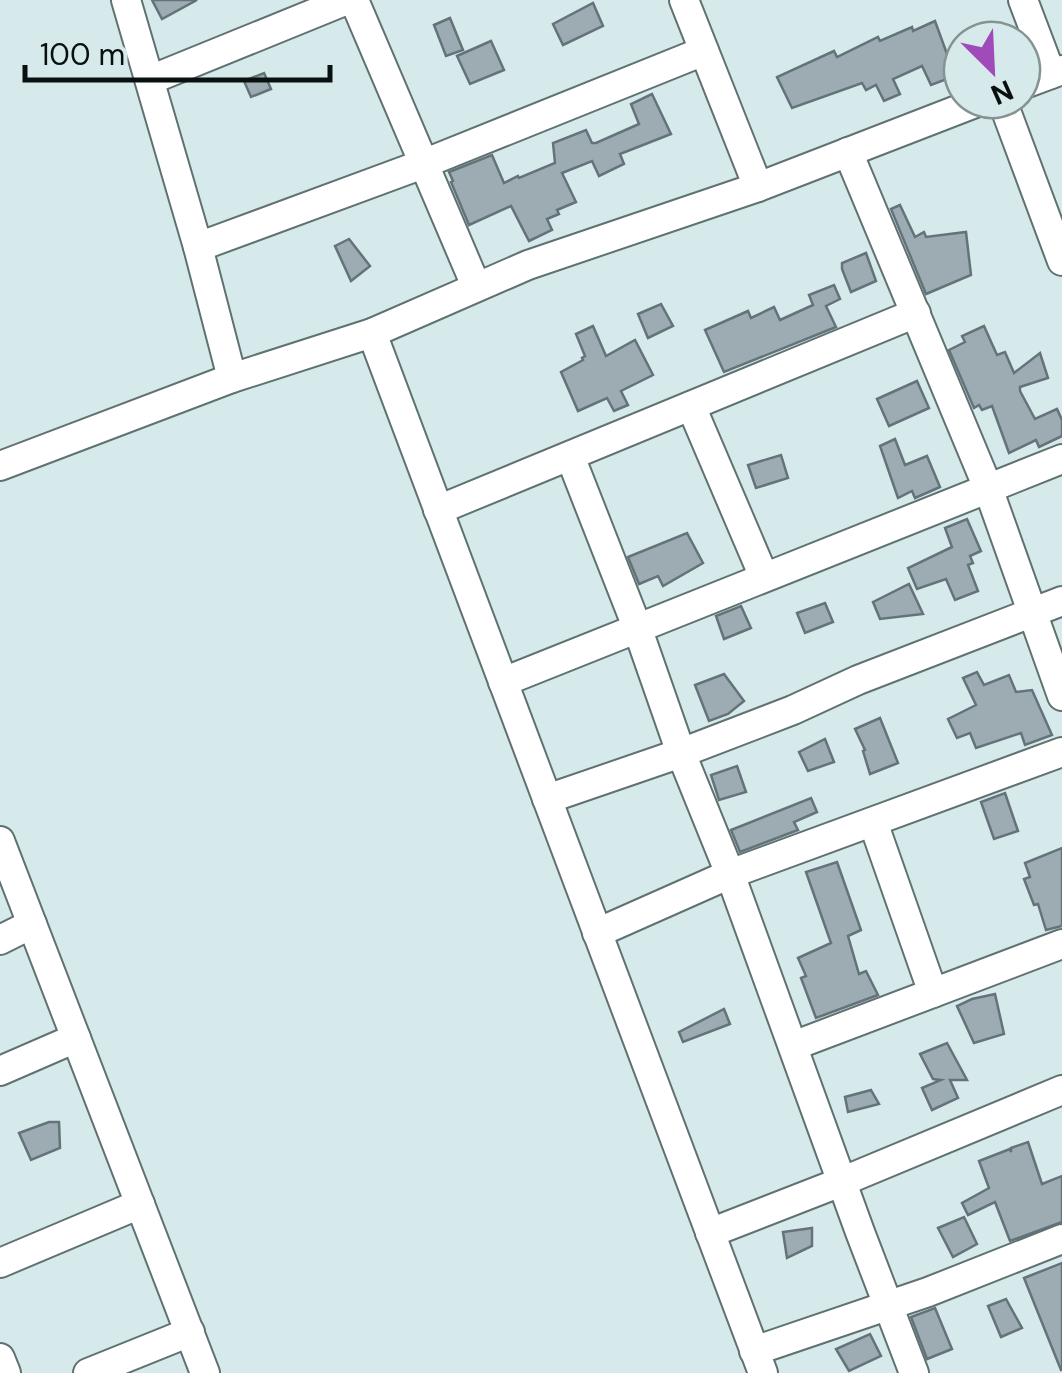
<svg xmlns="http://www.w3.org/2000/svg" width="1062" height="1373" viewBox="0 0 1062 1373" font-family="'DM Sans',sans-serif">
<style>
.building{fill:#9cacb2;stroke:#647379;stroke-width:2.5}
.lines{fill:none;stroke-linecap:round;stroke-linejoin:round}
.minor-casing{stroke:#607172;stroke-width:32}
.minor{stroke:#fff;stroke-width:28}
</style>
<rect width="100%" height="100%" fill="#d7eaeb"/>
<!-- building -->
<g class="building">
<polygon points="152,0 197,0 162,19"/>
<polygon points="593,3 603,26 563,45 553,24"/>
<polygon points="450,18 463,50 446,56 434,25"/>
<polygon points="935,21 955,76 931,85 922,66 893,79 900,94 884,101 876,85 866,90 862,83 792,108 777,77 834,51 837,57 878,37 880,41 912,27 913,31"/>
<polygon points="491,41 504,70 470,84 457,56"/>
<polygon points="264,73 271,89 251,97 244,81"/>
<polygon points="652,94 671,134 620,154 624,164 599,176 592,161 562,173 576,202 557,210 559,214 547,219 552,230 529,241 511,206 469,225 451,182 453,181 449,172 492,155 504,183 518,176 519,178 555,163 553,143 586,130 592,143 596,143 639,124 631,104"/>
<polygon points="900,205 915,237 924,232 926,237 966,232 971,275 926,294 891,209"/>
<polygon points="349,239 370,266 351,281 335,246"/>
<polygon points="866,253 876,281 851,292 842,269 842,263"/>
<polygon points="834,285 840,299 826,306 836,327 724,372 705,330 748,311 751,318 774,307 780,320 813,305 809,295"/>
<polygon points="661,304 673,326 648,338 638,314"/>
<polygon points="593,326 606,356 635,340 653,375 621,391 628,405 614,411 607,398 578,411 561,372 583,360 582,358 585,356 576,334"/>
<polygon points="984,326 997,355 1005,352 1014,373 1040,353 1048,378 1020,387 1020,391 1035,419 1057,409 1062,420 1062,436 1039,447 1036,440 1009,453 992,406 982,410 979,405 974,408 949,350 965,342 962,336"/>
<polygon points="917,381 929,408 889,426 877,399"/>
<polygon points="895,439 905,465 927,456 940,487 915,498 912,491 898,498 880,446"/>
<polygon points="781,455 788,478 756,488 748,465"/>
<polygon points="967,519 981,551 970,556 973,563 968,565 978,591 955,600 946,579 917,589 908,568 952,547 945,528"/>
<polygon points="687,533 703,563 663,586 658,576 639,584 628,557"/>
<polygon points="909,584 923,614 880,619 873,602"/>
<polygon points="825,603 833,622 805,633 797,613"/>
<polygon points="741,606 751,628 724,639 716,616"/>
<polygon points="977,672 984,685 1009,675 1016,692 1032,690 1052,735 1025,745 1021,733 976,748 970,733 957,738 948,719 976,705 963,678"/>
<polygon points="724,674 744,701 728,714 709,721 695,685"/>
<polygon points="880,718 898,763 870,774 863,751 865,750 855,729"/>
<polygon points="825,739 834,762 808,771 799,752"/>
<polygon points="737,766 746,792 719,800 711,775"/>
<polygon points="1005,793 1018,831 994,839 981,802"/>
<polygon points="811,798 817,812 794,822 798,830 740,852 731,830"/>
<polygon points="1062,848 1062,926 1046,930 1038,904 1034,905 1024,879 1030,877 1025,863"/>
<polygon points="837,862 861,930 848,936 859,974 866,971 878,995 816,1018 801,978 806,976 798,958 831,943 806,872"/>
<polygon points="995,994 1004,1034 974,1043 957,1006 972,999"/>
<polygon points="724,1009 730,1024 683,1042 679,1032"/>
<polygon points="947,1043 967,1080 950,1080 958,1098 932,1110 922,1088 941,1080 933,1079 920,1054"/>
<polygon points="871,1090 879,1104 848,1112 845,1097"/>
<polygon points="49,1122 59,1122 60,1148 31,1160 19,1133"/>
<polygon points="1028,1142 1042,1184 1062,1176 1062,1222 1010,1241 995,1202 968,1215 962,1203 989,1188 979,1161 1010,1149 1011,1152 1011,1148"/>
<polygon points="964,1217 977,1244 953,1257 938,1228"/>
<polygon points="812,1228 812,1246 787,1258 783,1232"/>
<polygon points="1062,1263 1062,1370 1061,1370 1024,1278"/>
<polygon points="1006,1299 1022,1328 1001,1337 988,1306"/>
<polygon points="935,1308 952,1349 927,1359 911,1317"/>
<polygon points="870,1334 881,1356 849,1371 836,1349"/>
</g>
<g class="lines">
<defs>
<g id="minor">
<polyline points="126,0 198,247 232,378"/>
<polyline points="354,0 476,286"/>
<polyline points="684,0 758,187"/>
<polyline points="1023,0 1051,74"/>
<polyline points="150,80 347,0"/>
<polyline points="1022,85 1062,70"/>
<polyline points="1002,100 1062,261"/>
<polyline points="848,152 988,488 1062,696"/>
<polyline points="198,247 423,164 704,51"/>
<polyline points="372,333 763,1373"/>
<polyline points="691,406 764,577"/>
<polyline points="570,456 637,627 681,753 730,874 860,1232 914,1373"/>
<polyline points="0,466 232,378 372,333 528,265 758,187 983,100"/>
<polyline points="438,510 916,313"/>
<polyline points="503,682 1062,459"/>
<polyline points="547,799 681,753 793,710 858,680 1062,601"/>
<polyline points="873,822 933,993"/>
<polyline points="0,841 205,1373"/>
<polyline points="597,933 730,874 1062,752"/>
<polyline points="0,940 32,924"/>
<polyline points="793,1046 1062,944"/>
<polyline points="0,1071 76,1038"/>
<polyline points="710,1233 841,1182 1062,1090"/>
<polyline points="0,1263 140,1204"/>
<polyline points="754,1351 928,1292 1062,1239"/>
<polyline points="0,1358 6,1373"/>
<polyline points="88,1373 190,1332"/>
</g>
</defs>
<!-- minor casing -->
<use href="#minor" class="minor-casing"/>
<!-- minor -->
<use href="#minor" class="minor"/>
</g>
<!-- north arrow -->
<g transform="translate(992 70) rotate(156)"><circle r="48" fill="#d7eaeb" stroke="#859393" stroke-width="2.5"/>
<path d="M0-8L18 38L0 25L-18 38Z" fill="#9f4bb9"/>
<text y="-15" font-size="28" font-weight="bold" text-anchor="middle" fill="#091010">N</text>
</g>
<!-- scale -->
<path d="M25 65v15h305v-15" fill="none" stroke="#091010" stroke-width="5"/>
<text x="40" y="65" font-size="30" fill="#091010" stroke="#d7eaeb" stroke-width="8" paint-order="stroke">100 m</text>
</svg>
